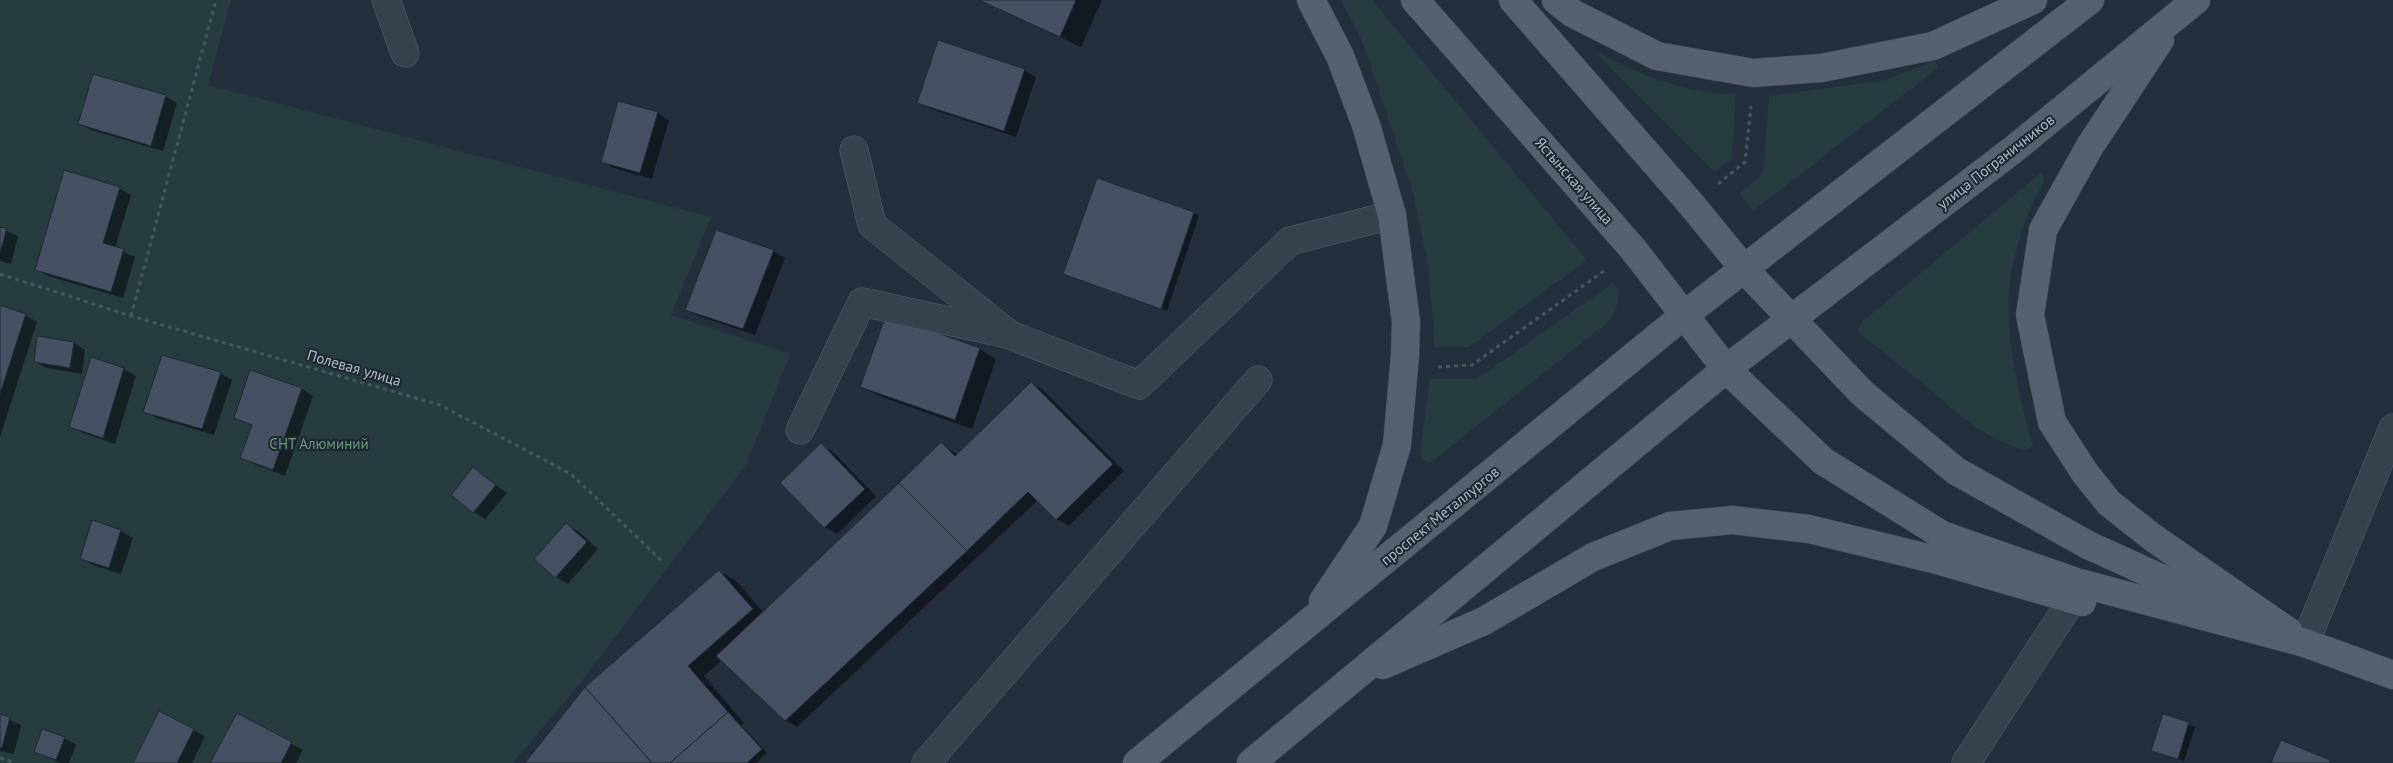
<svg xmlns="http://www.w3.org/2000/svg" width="2393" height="763" viewBox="0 0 2393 763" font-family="'PT Sans',sans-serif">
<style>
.green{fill:#263c3f}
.shadow{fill:#0007}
.building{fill:#455162;stroke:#1f2835}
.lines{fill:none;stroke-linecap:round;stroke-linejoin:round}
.minor-casing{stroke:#565f6c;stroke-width:29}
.major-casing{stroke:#414a57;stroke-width:29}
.path{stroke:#44595c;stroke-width:3;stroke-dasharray:4 4;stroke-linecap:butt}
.minor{stroke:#38414e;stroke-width:28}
.major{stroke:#56606e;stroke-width:28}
.labels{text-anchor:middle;stroke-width:4;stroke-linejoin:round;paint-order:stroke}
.street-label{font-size:15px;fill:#b4bcc9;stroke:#1d2633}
.park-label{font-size:15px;fill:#6b9a76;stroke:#1d2633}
</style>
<rect width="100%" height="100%" fill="#242f3e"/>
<!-- green -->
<g class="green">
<polygon points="0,0 231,0 208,85 711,217 671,315 790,354 746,465 581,682 513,763 0,763"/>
<polygon points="1341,0 1372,0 1587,260 1469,347 1433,347 1434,329 1428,265 1413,192 1364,45"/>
<path d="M1593,50C1637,74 1685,94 1736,94L1732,159L1714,171Z"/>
<polygon points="1935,61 1938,68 1753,211 1739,194 1763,174 1769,96 1885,80"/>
<path d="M2042,172C2044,176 2045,178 2043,183C2041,189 2036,194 2034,200C2024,222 2017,245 2012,269C2001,325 2018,392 2033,446L2025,450C1980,438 1964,417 1929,389C1907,370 1883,352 1860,334L1858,329L1863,321Z"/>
<path d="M1613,283L1618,289C1618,303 1617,312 1608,322L1430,463L1422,459L1420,454L1430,379H1477Z"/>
</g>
<!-- shadow -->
<g class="shadow">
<polygon points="980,0 1102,0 1081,47"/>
<polygon points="1024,70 1036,77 1016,137 931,109 919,102"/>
<polygon points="165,96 177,103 163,151 91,130 80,123"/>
<polygon points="657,113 669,120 652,179 614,168 603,161"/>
<polygon points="119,188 131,195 115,248 135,257 123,298 48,276 36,269"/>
<polygon points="1194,213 1199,216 1167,311 1064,274"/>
<polygon points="0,228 18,236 11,264 0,261"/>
<polygon points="773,251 785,258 755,335 698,316 686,309"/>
<polygon points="0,307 25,315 37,322 0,437"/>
<polygon points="887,317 980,349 996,359 972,429 879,396 862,387"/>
<polygon points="74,343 85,350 82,374 47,368 35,362"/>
<polygon points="92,358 124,369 136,376 115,444 83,433 71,426"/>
<polygon points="220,373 232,380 214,435 157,418 145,411"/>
<polygon points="1031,383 1043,390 1124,471 1069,526 1057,519 1038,500 797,727 785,720 722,660 704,676 744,723 741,725 767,753 756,763 527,763 719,571 736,581 764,613 941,444 958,455"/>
<polygon points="302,389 313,396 285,476 254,464 242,458 253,426 235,417"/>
<polygon points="821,445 833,452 876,496 837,534 825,527 782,483"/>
<polygon points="474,469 507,493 485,519 474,512"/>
<polygon points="93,521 121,531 133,538 121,574 93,565 81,558"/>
<polygon points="566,525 578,531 598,549 568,584 556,577 536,558"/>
<polygon points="238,715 303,750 296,763 211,763"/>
<polygon points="0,716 21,725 14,754 0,751"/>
<polygon points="2164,716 2195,727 2184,761 2153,750"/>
<polygon points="193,730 205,736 192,763 135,763"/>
<polygon points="64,738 76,745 69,763 60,763 35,751"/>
</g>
<!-- building -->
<g class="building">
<polygon points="979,0 1076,0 1060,37"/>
<polygon points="938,40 1025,69 1004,131 917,103"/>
<polygon points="93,74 166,95 151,146 78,124"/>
<polygon points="618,101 658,112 640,173 601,162"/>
<polygon points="64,170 120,187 103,243 124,249 111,292 35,270"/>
<polygon points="1097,178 1194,212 1161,309 1063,274"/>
<polygon points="0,227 7,228 0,253"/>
<polygon points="716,230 774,250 743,329 685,310"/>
<polygon points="0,305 26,314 0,394"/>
<polygon points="886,315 980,348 955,420 860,387"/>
<polygon points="37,336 74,342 70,368 34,362"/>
<polygon points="162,355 221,372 202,429 143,412"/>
<polygon points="91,357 124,368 103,438 69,427"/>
<polygon points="250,370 302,388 273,470 240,458 252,425 234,418"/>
<polygon points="1031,382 1113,464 1056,520 1028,492 967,551 899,483 941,442 955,456"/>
<polygon points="821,443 865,489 824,528 780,483"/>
<polygon points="473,467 496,485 473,513 451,495"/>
<polygon points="899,483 967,551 785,721 716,656"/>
<polygon points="92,520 121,530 109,568 80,559"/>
<polygon points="566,523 587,542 555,578 534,559"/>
<polygon points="719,570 753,609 688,666 728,712 670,763 652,763 585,687"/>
<polygon points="585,687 652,763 525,763"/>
<polygon points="159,711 194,729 177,763 133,763"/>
<polygon points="728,712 762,749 747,763 670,763"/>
<polygon points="237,713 292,742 281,763 210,763"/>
<polygon points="0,714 10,717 2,748 0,748"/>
<polygon points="2163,714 2189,722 2178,759 2151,751"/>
<polygon points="42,729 65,737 56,760 34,752"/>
<polygon points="2281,740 2330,760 2329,763 2271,763"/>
</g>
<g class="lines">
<defs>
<g id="minor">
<polyline points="386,0 405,53"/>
<polyline points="854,150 872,225 1010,335 1139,385 1290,241 1392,215"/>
<polyline points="800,430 862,302 1003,333"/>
<polyline points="2305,643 2393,428"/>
<polyline points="926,763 1258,380"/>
<polyline points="1966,763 2072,600"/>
</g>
<g id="major">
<polyline points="1311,0 1340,56 1366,125 1392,215 1406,322 1405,355 1397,445 1373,526 1323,601"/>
<polyline points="1415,0 1633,249 1726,369 1823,461 1942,535 2076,582 2305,643 2393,675"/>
<polyline points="1513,0 1691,204 1745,270 1862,393 1956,471 2088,545 2233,611"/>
<polyline points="1556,0 1572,13 1657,56 1753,73 1821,68 1933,46 2033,0"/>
<polyline points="2160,40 2090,146 2043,230 2030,315 2052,422 2085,473 2109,503 2152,537 2289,632"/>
<polyline points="1383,665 1484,621 1593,557 1670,526 1732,520 1809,529 1941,561 2082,602"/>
<polyline points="1137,763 1683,316 2090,0"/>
<polyline points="1251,763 1726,369 2014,149 2196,0"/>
</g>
</defs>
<!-- minor casing -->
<use href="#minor" class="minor-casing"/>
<!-- major casing -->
<use href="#major" class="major-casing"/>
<!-- path -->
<g class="path">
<polyline points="1718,184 1745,162 1751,106"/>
<polyline points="0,274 131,316 440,405 571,474 662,561"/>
<polyline points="131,316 216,0"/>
<polyline points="1438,367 1472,365 1604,271"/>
<polyline points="0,758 15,763"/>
</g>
<!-- minor -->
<use href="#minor" class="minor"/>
<!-- major -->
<use href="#major" class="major"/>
</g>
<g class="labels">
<!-- street labels -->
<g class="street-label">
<text transform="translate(1996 162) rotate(-38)" y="5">улица Пограничников</text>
<text transform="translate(1574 181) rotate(49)" y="5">Ястынская улица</text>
<text transform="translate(354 368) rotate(16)" y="5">Полевая улица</text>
<text transform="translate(1440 516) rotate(-39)" y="5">проспект Металлургов</text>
</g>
<!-- park labels -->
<g class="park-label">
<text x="319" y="449">СНТ Алюминий</text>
</g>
</g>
</svg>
